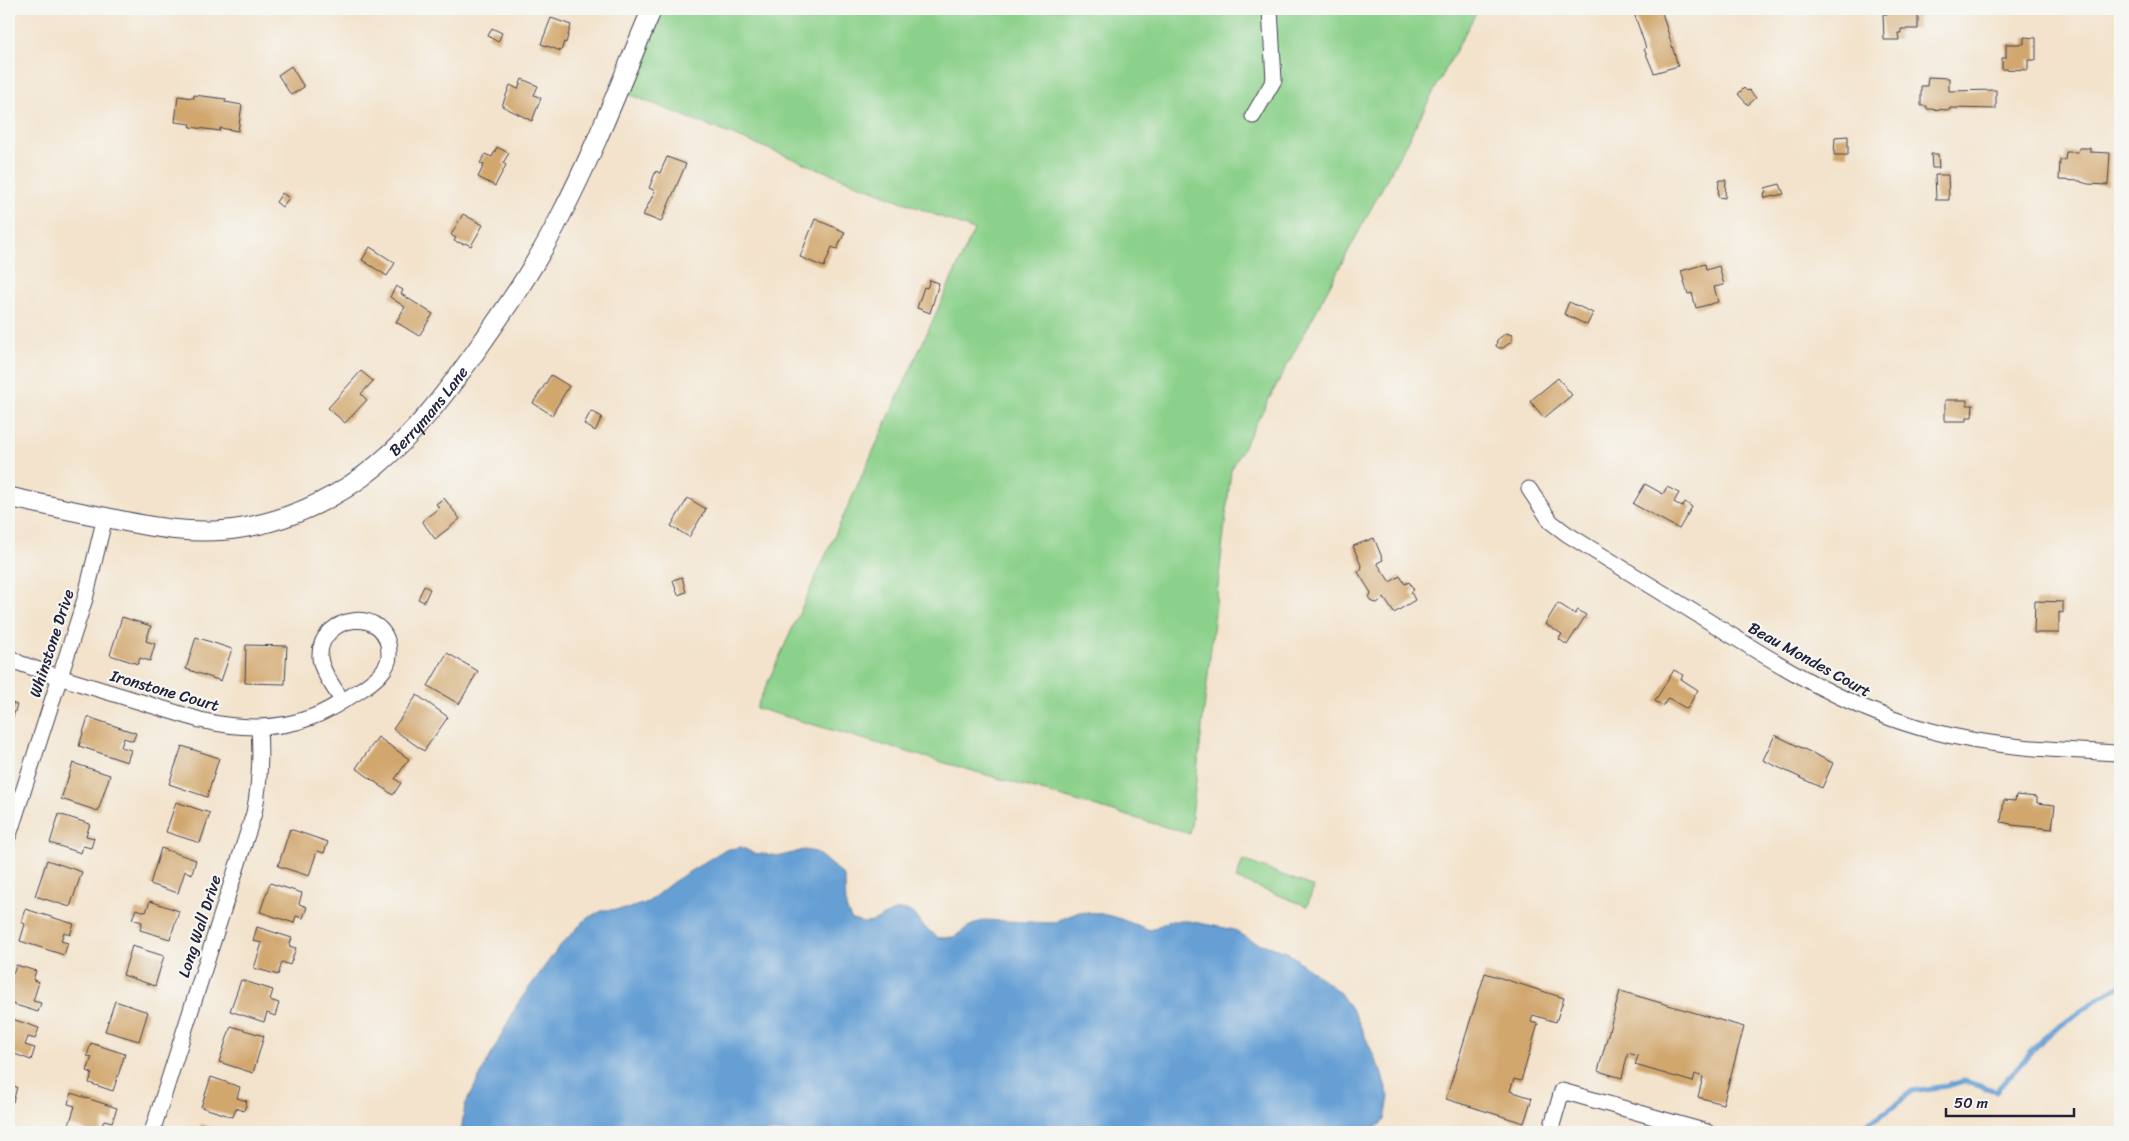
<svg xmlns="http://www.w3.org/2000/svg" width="2129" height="1141" viewBox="0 0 2129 1141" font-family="Sriracha,sans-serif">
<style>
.green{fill:#8cd18b;stroke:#577a63}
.water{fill:#659fd4;stroke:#446088}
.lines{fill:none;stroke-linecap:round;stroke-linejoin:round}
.stream{stroke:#659fd4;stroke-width:5}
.building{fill:#d2a76e}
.minor-casing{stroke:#413f51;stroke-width:17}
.tertiary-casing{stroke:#413f51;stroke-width:21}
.minor{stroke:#fff;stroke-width:15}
.tertiary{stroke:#fff;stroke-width:19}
.labels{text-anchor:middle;stroke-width:4.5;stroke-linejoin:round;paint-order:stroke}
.street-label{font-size:16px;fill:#22223b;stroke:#f6f6f2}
</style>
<rect width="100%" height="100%" fill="#f6f6f2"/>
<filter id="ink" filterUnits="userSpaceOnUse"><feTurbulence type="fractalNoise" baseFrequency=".02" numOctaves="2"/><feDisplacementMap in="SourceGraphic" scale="10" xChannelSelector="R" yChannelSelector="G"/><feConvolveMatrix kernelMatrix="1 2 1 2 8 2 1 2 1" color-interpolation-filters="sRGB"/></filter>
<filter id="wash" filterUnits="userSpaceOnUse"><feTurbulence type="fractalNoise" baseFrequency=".0096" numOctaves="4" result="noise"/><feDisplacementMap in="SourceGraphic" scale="20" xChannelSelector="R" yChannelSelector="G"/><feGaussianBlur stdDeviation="1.12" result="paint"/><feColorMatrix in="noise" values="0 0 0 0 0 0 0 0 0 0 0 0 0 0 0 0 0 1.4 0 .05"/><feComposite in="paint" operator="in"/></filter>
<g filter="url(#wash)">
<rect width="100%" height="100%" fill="#f3e3cc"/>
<!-- green -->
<g class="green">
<polygon points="660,9 1478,9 1231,470 1190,834 756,708 974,230 626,93"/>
<polygon points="1243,860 1314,887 1307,906 1236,879"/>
</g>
<!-- water -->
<path class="water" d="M741,847L753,853L781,856L804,850L816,852L843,875L845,880L846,908L851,919C871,928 874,920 892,912C896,910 902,910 907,910L916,916L923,926L939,938L954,937L968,927L983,920L1052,923L1079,912L1097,913L1115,917L1150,930L1169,921H1189L1235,930L1252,941L1287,952L1339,992L1355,1014L1381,1072L1389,1097L1385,1120L1371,1132H461L465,1105L518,1003L558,948L587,918L604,910L627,909L648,902L673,882L724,850Z"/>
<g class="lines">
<!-- stream -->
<polyline class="stream" points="1859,1132 1871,1121 1888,1111 1912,1091 1947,1086 1964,1081 1996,1091 2045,1037 2103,995 2120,986"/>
</g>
<g id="blocks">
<!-- building -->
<g class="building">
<polygon points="1648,9 1661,9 1678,66 1654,73 1644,49 1646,48 1634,13"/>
<polygon points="1889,9 1918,9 1918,29 1901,29 1901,33 1898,33 1899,40 1884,40 1883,14 1889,14"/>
<polygon points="551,18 571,25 566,43 564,42 561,51 541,44"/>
<polygon points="492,28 502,33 498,42 488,36"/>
<polygon points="2024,37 2036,38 2036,60 2028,60 2028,70 2002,69 2002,58 2006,58 2006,44 2024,44"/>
<polygon points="291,66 304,87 291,95 278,75"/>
<polygon points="1928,77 1949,78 1949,91 1996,90 1996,109 1950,108 1950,110 1927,109 1927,106 1921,106 1921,86 1927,86"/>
<polygon points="522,79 538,86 534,95 541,98 532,121 502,106 510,85 518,89"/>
<polygon points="1744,88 1747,91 1749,90 1756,98 1748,105 1738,94"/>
<polygon points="194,95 226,99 225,102 242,105 238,131 220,128 220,131 190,127 191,124 175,122 178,96 194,98"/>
<polygon points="1848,136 1848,155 1834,155 1835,137"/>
<polygon points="497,147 509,153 503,163 506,165 495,186 478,177 484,165 480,163 485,154 492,157"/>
<polygon points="2079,148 2090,148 2090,152 2110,153 2108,185 2088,184 2081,182 2081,181 2059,180 2060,160 2065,160 2066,152 2078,152"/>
<polygon points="1931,154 1938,154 1939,168 1932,168"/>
<polygon points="667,157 686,164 661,222 643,215 655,191 649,188 656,171 660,173"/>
<polygon points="1935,175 1948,175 1949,200 1936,200"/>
<polygon points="1719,180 1726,180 1725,198 1718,197"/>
<polygon points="1780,184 1784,194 1765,198 1764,193 1766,192 1765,188"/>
<polygon points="282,193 289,198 282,207 276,202"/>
<polygon points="463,214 483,225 471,246 465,243 464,244 454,241 456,238 451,235"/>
<polygon points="815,219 845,232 837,249 832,247 824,267 800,257"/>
<polygon points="370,247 395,263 387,276 362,260"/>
<polygon points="1705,264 1706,270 1719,266 1724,285 1714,287 1718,302 1696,308 1692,293 1688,294 1681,271"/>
<polygon points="930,280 939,283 930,313 917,308 924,287 927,288"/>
<polygon points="396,286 403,290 401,294 433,314 419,336 396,322 405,307 390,297"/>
<polygon points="1569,302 1593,313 1587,325 1564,314"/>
<polygon points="1506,333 1512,335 1512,341 1503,348 1499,348 1496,346 1497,340"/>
<polygon points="361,371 373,381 361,394 367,400 345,423 328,408"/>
<polygon points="551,375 569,386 552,415 533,403"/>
<polygon points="1558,378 1572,395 1544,418 1530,401"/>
<polygon points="1945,400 1967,400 1967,405 1973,405 1972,417 1967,417 1967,421 1945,421"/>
<polygon points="591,411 602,417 595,431 584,424"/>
<polygon points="1645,484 1663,494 1667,487 1679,493 1674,502 1682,507 1685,502 1692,507 1679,529 1633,504"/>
<polygon points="444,498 460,519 435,539 422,521 439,508 436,504"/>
<polygon points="688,498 706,509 689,537 671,526"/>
<polygon points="1374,538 1383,560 1377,563 1390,582 1400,576 1405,584 1409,582 1414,590 1411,592 1415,600 1394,613 1384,598 1377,603 1372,602 1369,598 1371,593 1358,572 1362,568 1353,546"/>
<polygon points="682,577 686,592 678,595 673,580"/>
<polygon points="424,586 430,589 424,602 418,599"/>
<polygon points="2035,601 2063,602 2063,613 2059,612 2059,633 2034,633"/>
<polygon points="1558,603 1575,614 1578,610 1586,615 1567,645 1559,639 1562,634 1545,624"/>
<polygon points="122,617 151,626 146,641 155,644 150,661 140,658 138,664 110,655"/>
<polygon points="196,637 232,649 221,681 186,669"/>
<polygon points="246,645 287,646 285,684 245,683"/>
<polygon points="447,653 478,671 459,704 428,686"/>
<polygon points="1674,670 1683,675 1681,679 1698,690 1687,709 1668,698 1663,706 1655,701"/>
<polygon points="417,695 448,717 424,751 393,729"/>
<polygon points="9,702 17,705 9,729"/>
<polygon points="88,717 136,733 133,741 124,738 121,747 131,750 127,762 79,746"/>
<polygon points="1775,735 1833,763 1822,788 1763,760"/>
<polygon points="378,737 409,759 395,779 401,783 393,795 356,768"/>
<polygon points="182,746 219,758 207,797 169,784"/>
<polygon points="73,763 110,775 98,811 61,799"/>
<polygon points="2016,795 2037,797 2037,803 2055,805 2052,829 2011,825 2011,824 2001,822 2004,800 2015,801"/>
<polygon points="176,802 210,813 200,843 166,832"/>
<polygon points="59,814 90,824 86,836 94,838 91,848 83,846 81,853 50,843"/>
<polygon points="290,829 328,842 324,853 317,851 309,876 278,866"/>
<polygon points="161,848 196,860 192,874 185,871 178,893 150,884"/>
<polygon points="47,860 82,872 70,907 35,896"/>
<polygon points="270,883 302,893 299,904 307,907 303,918 296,916 294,923 260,912"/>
<polygon points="150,901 179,911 170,939 140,930 142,922 132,919 136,909 146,912"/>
<polygon points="25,909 74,924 70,935 64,932 61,941 68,943 64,955 20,941 25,924 21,922"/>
<polygon points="257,927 292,938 289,946 296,948 290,965 282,962 278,975 254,968 262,943 253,941"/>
<polygon points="132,946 164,956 155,986 123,975"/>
<polygon points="16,965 36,971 33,980 39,982 33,1001 41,1003 38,1012 9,1003 9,971 14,972"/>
<polygon points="1485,973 1564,998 1556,1022 1533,1015 1531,1022 1538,1024 1521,1081 1514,1079 1510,1091 1532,1098 1524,1123 1446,1099"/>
<polygon points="241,980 273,990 270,1000 279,1003 275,1016 267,1013 264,1022 230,1011"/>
<polygon points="1620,991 1744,1027 1723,1104 1698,1097 1703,1077 1695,1074 1693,1082 1635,1065 1638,1056 1628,1053 1622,1078 1598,1071"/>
<polygon points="115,1001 148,1012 139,1041 105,1031"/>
<polygon points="9,1018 39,1028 35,1039 28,1037 25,1045 35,1048 31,1060 9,1052"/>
<polygon points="231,1026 264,1036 253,1073 219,1062"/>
<polygon points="91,1043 125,1054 113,1091 89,1083 92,1073 87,1071 92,1057 87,1056"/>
<polygon points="211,1077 240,1087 237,1098 247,1101 244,1111 236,1108 233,1117 201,1107"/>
<polygon points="9,1085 17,1087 13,1102 9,1101"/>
<polygon points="71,1093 117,1108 112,1122 104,1120 100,1132 92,1132 69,1125 75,1106 68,1104"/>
<polygon points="201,1124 224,1132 198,1132"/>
</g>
</g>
</g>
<g filter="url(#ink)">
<use href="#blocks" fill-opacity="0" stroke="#413f51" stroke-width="1"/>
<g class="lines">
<defs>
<g id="minor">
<polyline points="1253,116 1274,80 1270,9"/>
<path d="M1529,489L1551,522L1567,534C1617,565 1668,596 1718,627C1787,670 1854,711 1932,731C1993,748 2057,750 2120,753"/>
<path d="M9,657L19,663L59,677L200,720C238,729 276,731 312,717C329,711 344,700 359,691C371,683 390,670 389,654C389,603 318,615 320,657C321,672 335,688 342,701"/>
<polyline points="9,835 85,599 105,517"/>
<path d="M152,1132L254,813C260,784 261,758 259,728"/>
<polyline points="1550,1132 1562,1091 1707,1132"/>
</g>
<g id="tertiary">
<path id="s1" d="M9,497C41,504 72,511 104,517C150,527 195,536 242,528C354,508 414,438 476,351C506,308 537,264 560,217C595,150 622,79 652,9"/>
</g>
</defs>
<!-- minor casing -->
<use href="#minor" class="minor-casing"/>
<!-- tertiary casing -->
<use href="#tertiary" class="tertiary-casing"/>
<!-- minor -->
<use href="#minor" class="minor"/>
<!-- tertiary -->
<use href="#tertiary" class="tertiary"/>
</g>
</g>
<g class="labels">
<!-- street labels -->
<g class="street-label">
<text dy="6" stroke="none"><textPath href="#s1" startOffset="462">Berrymans Lane</textPath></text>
<text transform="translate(51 643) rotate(-72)" y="6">Whinstone Drive</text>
<text transform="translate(1810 659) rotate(29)" y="6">Beau Mondes Court</text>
<text transform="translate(165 690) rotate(16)" y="6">Ironstone Court</text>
<text transform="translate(199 926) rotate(-72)" y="6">Long Wall Drive</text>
</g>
</g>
<!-- margin -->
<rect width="2129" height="1141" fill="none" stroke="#f6f6f2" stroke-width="30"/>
<!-- scale -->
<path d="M1946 1108v8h128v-8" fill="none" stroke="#22223b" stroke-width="2.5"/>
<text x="1954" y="1108" font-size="15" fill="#22223b" stroke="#f6f6f2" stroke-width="4" paint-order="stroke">50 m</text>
</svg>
